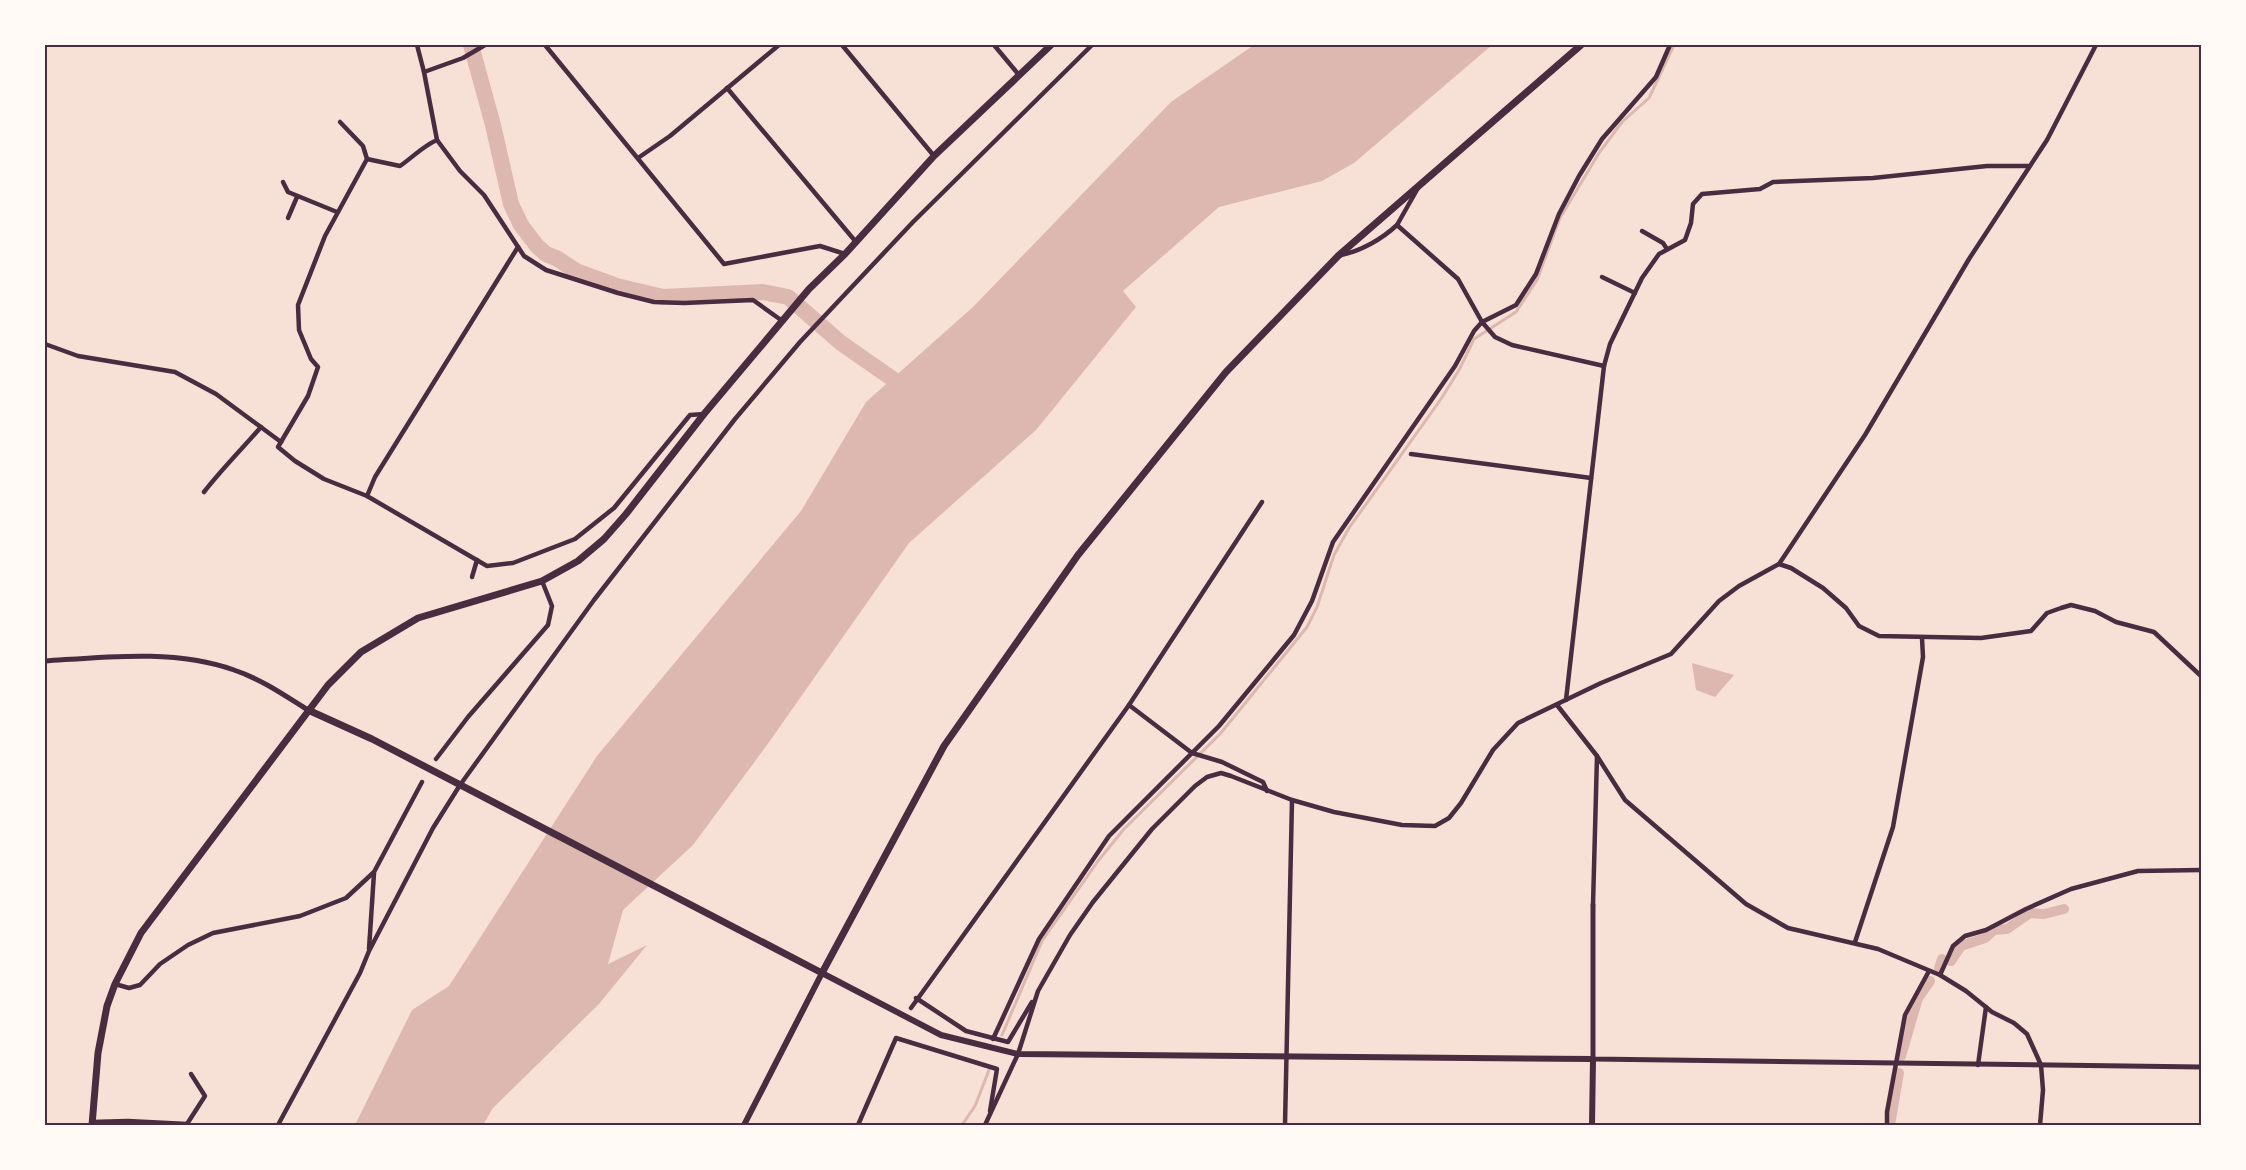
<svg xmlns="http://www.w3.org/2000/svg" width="2246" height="1170" viewBox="0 0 2246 1170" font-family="'DejaVu Sans',sans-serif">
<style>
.water{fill:#dcb8b0}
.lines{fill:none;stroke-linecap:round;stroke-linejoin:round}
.stream{stroke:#dcb8b0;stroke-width:3}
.canal{stroke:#dcb8b0;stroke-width:10}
.river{stroke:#dcb8b0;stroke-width:16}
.minor{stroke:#4a2c40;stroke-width:4.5}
.tertiary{stroke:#4a2c40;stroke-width:5}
.secondary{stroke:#4a2c40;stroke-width:6}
.primary{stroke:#4a2c40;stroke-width:7}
.neatline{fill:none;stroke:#4a2c40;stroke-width:2}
</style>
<rect width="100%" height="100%" fill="#f7e1d7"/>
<!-- water -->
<g class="water">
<polygon points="1254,45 1492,45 1354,163 1322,181 1219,207 1123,291 1136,307 1036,430 909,543 767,745 693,845 623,910 608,964 647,945 599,1004 493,1108 483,1125 355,1125 412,1010 449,986 597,756 801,511 866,402 973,307 1171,102"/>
<polygon points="1692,663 1734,675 1715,697 1696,690"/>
</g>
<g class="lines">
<!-- stream -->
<g class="stream">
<polyline points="1002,1035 1042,941 1098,861 1124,829 1220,734 1307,627 1317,607 1334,555 1349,528 1441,399 1459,370 1474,339 1516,312 1537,280 1560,218 1599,153 1622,122 1649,98 1674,45"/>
<polyline points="962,1125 975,1106 989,1070"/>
</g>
<!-- canal -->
<g class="canal">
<polyline points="1951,961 1961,946 1985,938 1994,930 2007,929 2030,913 2044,914 2064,909"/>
<polyline points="1939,968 1942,959"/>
<polyline points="1901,1056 1918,998 1930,981"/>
<polyline points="1890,1125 1899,1073"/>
</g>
<!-- river -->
<polyline class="river" points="471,45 493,125 511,204 521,225 537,246 546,254 558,259 576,271 617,286 663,297 763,292 788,297 841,343 910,391"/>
<!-- minor -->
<g class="minor">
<polyline points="417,45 424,72 437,140 460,171 484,195 524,256 546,270 618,293 654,302 684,303 753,300 781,320"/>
<polyline points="545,45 724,264 820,246 845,254"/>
<polyline points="842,45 934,156"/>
<polyline points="994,45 1019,75"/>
<polyline points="424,72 463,58 485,45"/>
<polyline points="727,88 856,242"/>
<polyline points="340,122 363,146 367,159"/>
<path d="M437,140C423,146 413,157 400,166L367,159L325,236L298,305L299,330L311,359L318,367L308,396L278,447L295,461L324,479L367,496L487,566L513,563L575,539L614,508L690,415L704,414"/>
<polyline points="638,158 670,136 779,45"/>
<polyline points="283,182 288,192 337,212"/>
<polyline points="288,218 297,197"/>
<polyline points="1397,225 1418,188"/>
<polyline points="1642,231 1663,243 1667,249"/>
<path d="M1341,255C1361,251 1382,239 1397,225L1458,279L1482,322L1495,337L1512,345L1604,366"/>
<polyline points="1602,277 1635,293"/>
<polyline points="45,344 78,356 175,372 216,394 281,442"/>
<polyline points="1411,454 1591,478"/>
<path d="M204,492C222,469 242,449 261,427"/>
<polyline points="367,496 375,477 518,247"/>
<polyline points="1779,564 1791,568 1823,588 1846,608 1859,626 1879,636 1981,638 2031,631 2047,613 2061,608 2071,605 2095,611 2116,622 2154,632 2201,676"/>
<polyline points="472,577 477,560"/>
<polyline points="1566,700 1604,366 1610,344 1642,278 1659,254 1685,240 1691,223 1693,204 1702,194 1760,189 1773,182 1873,178 1987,166 2028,166"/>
<polyline points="1129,705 1192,753 1222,762 1263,782 1267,791"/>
<polyline points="1557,705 1597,756 1625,800 1746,904 1788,928 1878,949 1940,975 1966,991 1992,1012 2014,1023 2027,1034 2041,1065 2043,1090 2040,1125"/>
<polyline points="436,759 468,717 548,625 552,606 542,581"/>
<polyline points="1593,905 1597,756"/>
<polyline points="1855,942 1893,827 1923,657 1922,638"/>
<polyline points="369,949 374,873"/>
<polyline points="1940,975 1953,946 1965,936 1986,930 2026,909 2071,889 2138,871 2201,870"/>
<polyline points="115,984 129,988 140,985 160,964 188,945 213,933 300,916 346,898 374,872 422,782"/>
<polyline points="916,998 966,1031 1008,1042 1032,1002"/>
<polyline points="911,1008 1129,705 1262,502"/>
<polyline points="993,1039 1039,939 1109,836 1219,726 1294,635 1312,601 1333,542 1455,366 1474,331 1482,322 1516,305 1536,274 1559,214 1579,176 1602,139 1656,77 1670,45"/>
<polyline points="1978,1065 1986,1007"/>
<polyline points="92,1122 128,1121 187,1124 205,1096 191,1074"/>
<polyline points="278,1125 360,973 369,951 433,828 460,785 594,600 735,419 800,342 913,222 1092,45"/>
<polyline points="858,1125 896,1038 997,1069 990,1111"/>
<polyline points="985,1125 1018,1054 1038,991 1070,935 1093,902 1152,829 1195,786 1207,777 1221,773 1231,776 1292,800 1334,812 1402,825 1435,826 1449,818 1461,803 1493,750 1518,723 1601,683 1671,654 1719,601 1739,586 1779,564 1865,435 1969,259 2047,140 2096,45"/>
<polyline points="1285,1125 1292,800"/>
<polyline points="1887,1125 1887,1112 1905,1015 1929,971"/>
</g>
<!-- tertiary -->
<g class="tertiary">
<path d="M45,661C106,657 175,649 234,670C261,679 284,695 308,710"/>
<polyline points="1593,905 1593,1059 2201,1067"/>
</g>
<!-- secondary -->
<polyline class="secondary" points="744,1125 822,973 941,1035 1018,1054 1593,1059 1592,1125"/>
<!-- primary -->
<g class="primary">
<polyline points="308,710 372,739 822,973 944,746 1078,555 1226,372 1338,256 1581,45"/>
<polyline points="92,1125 98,1053 107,1006 115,984 141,933 328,685 361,652 418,618 542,581 578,561 604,539 626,514 704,414 809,289 845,254 934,156 1051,45"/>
</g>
</g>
<!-- border -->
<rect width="2246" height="1170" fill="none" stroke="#fffaf5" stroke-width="93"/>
<rect x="46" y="46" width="2154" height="1078" class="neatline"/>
</svg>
